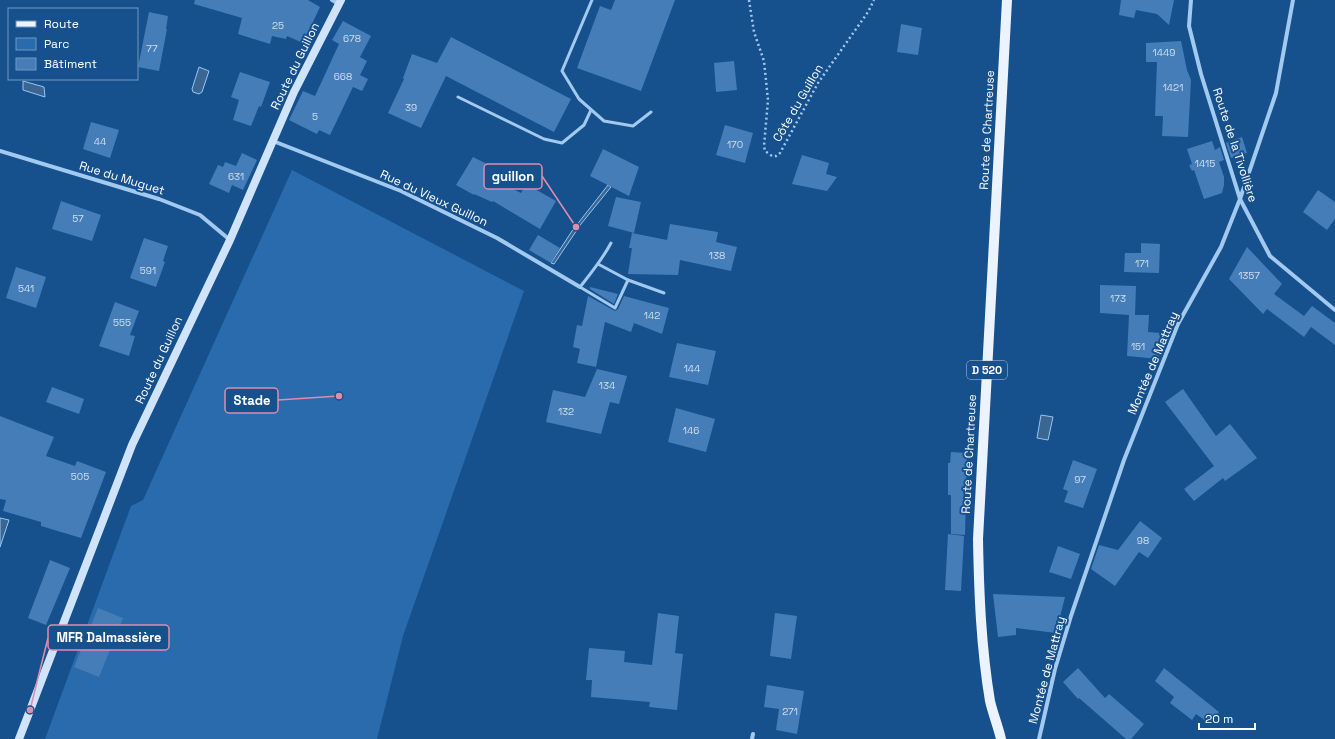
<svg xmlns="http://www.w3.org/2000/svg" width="1335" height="739" viewBox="0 0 1335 739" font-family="'Space Grotesk',sans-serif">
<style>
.green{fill:#296bac}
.water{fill:#3b6692;stroke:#94c5f2}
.building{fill:#447db8}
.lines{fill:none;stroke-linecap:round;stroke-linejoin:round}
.path{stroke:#a2c9ef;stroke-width:2.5;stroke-dasharray:2 3;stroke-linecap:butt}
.lane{stroke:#a2c9ef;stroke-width:3}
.street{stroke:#a2c9ef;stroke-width:4}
.secondary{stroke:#cfe4fb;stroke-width:8}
.primary{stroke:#eaf3ff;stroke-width:10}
.labels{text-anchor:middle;stroke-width:4;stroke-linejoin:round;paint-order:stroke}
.number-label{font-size:10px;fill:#d0deed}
.shield{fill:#16518e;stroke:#b9cbdd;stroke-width:1}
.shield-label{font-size:11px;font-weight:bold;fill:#fff}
.street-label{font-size:12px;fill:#fff;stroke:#16518e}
.leader{fill:none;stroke:#e08cad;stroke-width:1.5}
.callout-dot{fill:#e08cad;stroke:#16518e;stroke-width:1.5}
.callout{fill:#16518e;stroke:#e08cad;stroke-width:1.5}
.callout-label{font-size:13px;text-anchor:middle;font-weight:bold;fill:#fff}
</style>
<rect width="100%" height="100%" fill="#16518e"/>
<!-- green -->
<polygon class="green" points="292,170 524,291 403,636 377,739 45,739 131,506 143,500"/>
<!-- water -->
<g class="water">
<polygon points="199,67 209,71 202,92 199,94 193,92 192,89"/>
<polygon points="23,81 44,87 45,97 23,90"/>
<polygon points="608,185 611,187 581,224 554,264 551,263 572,231"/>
<polygon points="1041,415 1053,417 1048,440 1037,438"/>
<polygon points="0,518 9,520 0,547"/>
</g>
<!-- building -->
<g class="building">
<polygon points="195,0 308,0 320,7 303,43 287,36 286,39 272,36 270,44 238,34 242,18 194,4"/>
<polygon points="615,0 675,0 641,91 577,68 600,6 611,10"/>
<polygon points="1121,0 1174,0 1169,25 1157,14 1136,10 1134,18 1119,15"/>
<polygon points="149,12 168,16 166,29 167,29 159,71 138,67"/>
<polygon points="343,21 371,36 360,57 367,61 360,75 368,79 362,91 353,87 330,135 319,130 317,134 289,120 303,91 315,96 339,44 332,40"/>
<polygon points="901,24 922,28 918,55 897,52"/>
<polygon points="451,37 571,99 554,132 446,76 421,128 388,113 404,79 403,78 412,54 437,63"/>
<polygon points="1181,41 1187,70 1191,80 1188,137 1162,136 1163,116 1155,116 1157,62 1146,62 1146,43"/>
<polygon points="734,61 737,90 716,92 714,63"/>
<polygon points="240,72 270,82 261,107 259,106 251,126 233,120 239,100 231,97"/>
<polygon points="91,122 119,130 110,158 83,149"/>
<polygon points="725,125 753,133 745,163 716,155"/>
<polygon points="1242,137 1247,153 1231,158 1226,143"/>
<polygon points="1212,141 1215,150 1220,147 1224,160 1219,162 1224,177 1224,185 1222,193 1204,199 1194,170 1192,171 1189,165 1192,164 1187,149"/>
<polygon points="603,149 639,167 629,196 590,176"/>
<polygon points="242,153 257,160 243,190 232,185 229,193 209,184 218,165 223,167 225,162 236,166"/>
<polygon points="802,155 829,163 826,174 837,177 827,191 792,184"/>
<polygon points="473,157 495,168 491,178 521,193 526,184 556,201 540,229 493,201 492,202 474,194 474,195 456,185"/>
<polygon points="1318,190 1335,202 1335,219 1327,230 1303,212"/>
<polygon points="616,197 641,202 634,233 608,226"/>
<polygon points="61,201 101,215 92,241 52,229"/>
<polygon points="670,224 718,232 716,242 737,247 731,271 680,260 678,275 628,274 632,248 629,248 632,233 667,240"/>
<polygon points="538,235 560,248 551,263 529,250"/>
<polygon points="144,238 168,246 163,261 165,262 156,287 130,278"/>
<polygon points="1141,243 1160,244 1159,273 1124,272 1125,253 1141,253"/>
<polygon points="1247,247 1282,284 1274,294 1304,316 1312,306 1335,323 1335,345 1311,327 1304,337 1267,309 1263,314 1229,279"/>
<polygon points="16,267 46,277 36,308 6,298"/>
<polygon points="1100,285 1136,286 1135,315 1149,315 1148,332 1160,333 1159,359 1127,356 1129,315 1100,313"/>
<polygon points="590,287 618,294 614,304 590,289"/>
<polygon points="588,296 615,311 618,309 624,296 669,308 662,334 634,323 631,332 605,322 596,367 577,363 580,349 573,347 577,325 582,326"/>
<polygon points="115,302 139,311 130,335 135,336 129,356 99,346"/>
<polygon points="677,343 716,351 708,385 669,377"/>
<polygon points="597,369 627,376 619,404 610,402 601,434 546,422 553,390 585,397"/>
<polygon points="52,387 84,399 79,414 46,402"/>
<polygon points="1183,389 1216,436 1230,424 1257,458 1225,481 1223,478 1194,501 1184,489 1214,466 1165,402"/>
<polygon points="676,408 715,419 706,452 668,442"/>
<polygon points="0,416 54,437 46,456 75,466 77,461 106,472 81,538 41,526 41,522 3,511 6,500 0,499"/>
<polygon points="951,452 967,453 965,535 951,534 951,495 948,495 948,463 950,463"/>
<polygon points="1073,460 1097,469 1083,508 1064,502 1068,491 1063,489"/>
<polygon points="1140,521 1162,538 1148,558 1139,552 1115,586 1091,569 1099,545 1118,550"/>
<polygon points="948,534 964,536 961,591 945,590"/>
<polygon points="1058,546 1080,554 1071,579 1049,572"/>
<polygon points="50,560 70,568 46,625 28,618"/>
<polygon points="993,594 1065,597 1056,633 1016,628 1016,635 998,637"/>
<polygon points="98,608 123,618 99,677 74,667"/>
<polygon points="658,613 679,616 675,653 683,654 677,710 649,707 650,702 591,697 592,680 586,680 589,648 625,651 624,662 652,665"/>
<polygon points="775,613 797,616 791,659 770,656"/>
<polygon points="1078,668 1105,698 1109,694 1144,724 1131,739 1126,739 1079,698 1078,699 1063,682"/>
<polygon points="1164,668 1219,712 1210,724 1196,714 1192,720 1170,703 1174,697 1155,681"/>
<polygon points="767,685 804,691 797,734 776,730 779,709 764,707"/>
</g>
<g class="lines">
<!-- path -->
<polyline class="path" points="749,0 754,32 764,61 768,100 764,146 765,151 772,156 776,156 780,153 818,83 868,12 874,0"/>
<!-- lane -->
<g class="lane">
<polyline points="592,0 562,71 579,99 604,121 633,126 651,112"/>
<polyline points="458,97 544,139 562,143 584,125 591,110"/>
<path d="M598,264L628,280L615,308L580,287C591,273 602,260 611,243"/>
<polyline points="628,280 664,293"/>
</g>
<!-- street -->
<g class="street">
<polyline points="332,0 339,4"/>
<polyline points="1191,0 1189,26 1201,74 1240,199 1270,256 1335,310"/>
<polyline points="273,141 401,191 497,238 580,287"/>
<polyline points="0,151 159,199 200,215 230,240"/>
<polyline points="752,739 753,734"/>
<polyline points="1039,739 1055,669 1071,616 1124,460 1178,324 1221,247 1240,199 1276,93 1293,0"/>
</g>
<!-- secondary -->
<polyline class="secondary" points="19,739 132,445 230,240 294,92 341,0"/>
<!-- primary -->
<path class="primary" d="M1001,739C998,726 993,714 990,701C981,647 979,593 978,539L1007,0"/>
</g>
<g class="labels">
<!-- number labels -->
<g class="number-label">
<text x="278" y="29">25</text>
<text x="352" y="42">678</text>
<text x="152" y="52">77</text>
<text x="1164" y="56">1449</text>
<text x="343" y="80">668</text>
<text x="1173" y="91">1421</text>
<text x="411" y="111">39</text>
<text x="315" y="120">5</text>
<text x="100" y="145">44</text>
<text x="735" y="148">170</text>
<text x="1205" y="167">1415</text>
<text x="236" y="180">631</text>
<text x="78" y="222">57</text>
<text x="717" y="259">138</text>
<text x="1142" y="267">171</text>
<text x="148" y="274">591</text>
<text x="1249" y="279">1357</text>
<text x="26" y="292">541</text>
<text x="1118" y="302">173</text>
<text x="652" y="319">142</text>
<text x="122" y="326">555</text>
<text x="1138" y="350">151</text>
<text x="692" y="372">144</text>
<text x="607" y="389">134</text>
<text x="566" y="415">132</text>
<text x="691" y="434">146</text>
<text x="80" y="480">505</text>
<text x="1080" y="483">97</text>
<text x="1143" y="544">98</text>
<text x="790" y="715">271</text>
</g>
<!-- shield labels -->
<rect class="shield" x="967" y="361" width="40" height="18" rx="3"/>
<g class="shield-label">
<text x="987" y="374">D 520</text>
</g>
<!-- street labels -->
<g class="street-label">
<text transform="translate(295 66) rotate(-64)" y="4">Route du Guillon</text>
<text transform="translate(798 103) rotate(-60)" y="4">Côte du Guillon</text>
<text transform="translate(987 130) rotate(-87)" y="4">Route de Chartreuse</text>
<text transform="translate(1235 145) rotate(72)" y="4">Route de la Tivollière</text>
<text transform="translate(122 178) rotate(17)" y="4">Rue du Muguet</text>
<text transform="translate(434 198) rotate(25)" y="4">Rue du Vieux Guillon</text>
<text transform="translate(159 360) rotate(-65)" y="4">Route du Guillon</text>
<text transform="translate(1153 363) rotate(-67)" y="4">Montée de Mattray</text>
<text transform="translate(969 454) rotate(-87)" y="4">Route de Chartreuse</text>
<text transform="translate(1047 670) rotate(-75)" y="4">Montée de Mattray</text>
</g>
</g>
<!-- callouts -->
<path class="leader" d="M576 227L542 176M339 396L278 400M30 710L48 638"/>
<g class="callout-dot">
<circle cx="576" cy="227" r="4"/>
<circle cx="339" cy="396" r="4"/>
<circle cx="30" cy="710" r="4"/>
</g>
<g class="callout">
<rect x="484" y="164" width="58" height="25" rx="4"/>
<rect x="225" y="388" width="53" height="25" rx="4"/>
<rect x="48" y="625" width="121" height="25" rx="4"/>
</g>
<g class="callout-label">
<text x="513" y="181">guillon</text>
<text x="252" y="405">Stade</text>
<text x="109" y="642">MFR Dalmassière</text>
</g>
<!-- legend -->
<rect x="8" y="8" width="130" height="72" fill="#16518e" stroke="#7397bb"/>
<rect x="16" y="21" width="20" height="6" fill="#eaf3ff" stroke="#7397bb"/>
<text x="44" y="28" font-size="12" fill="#ffffff">Route</text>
<rect x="16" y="38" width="20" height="12" fill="#296bac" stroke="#7397bb"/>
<text x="44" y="48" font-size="12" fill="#ffffff">Parc</text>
<rect x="16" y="58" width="20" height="12" fill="#447db8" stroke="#7397bb"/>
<text x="44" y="68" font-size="12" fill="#ffffff">Bâtiment</text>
<!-- scale -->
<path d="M1199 723v6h56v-6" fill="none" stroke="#ffffff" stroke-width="2"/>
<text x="1205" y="723" font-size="12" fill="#ffffff" stroke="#16518e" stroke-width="3" paint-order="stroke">20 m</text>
</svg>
